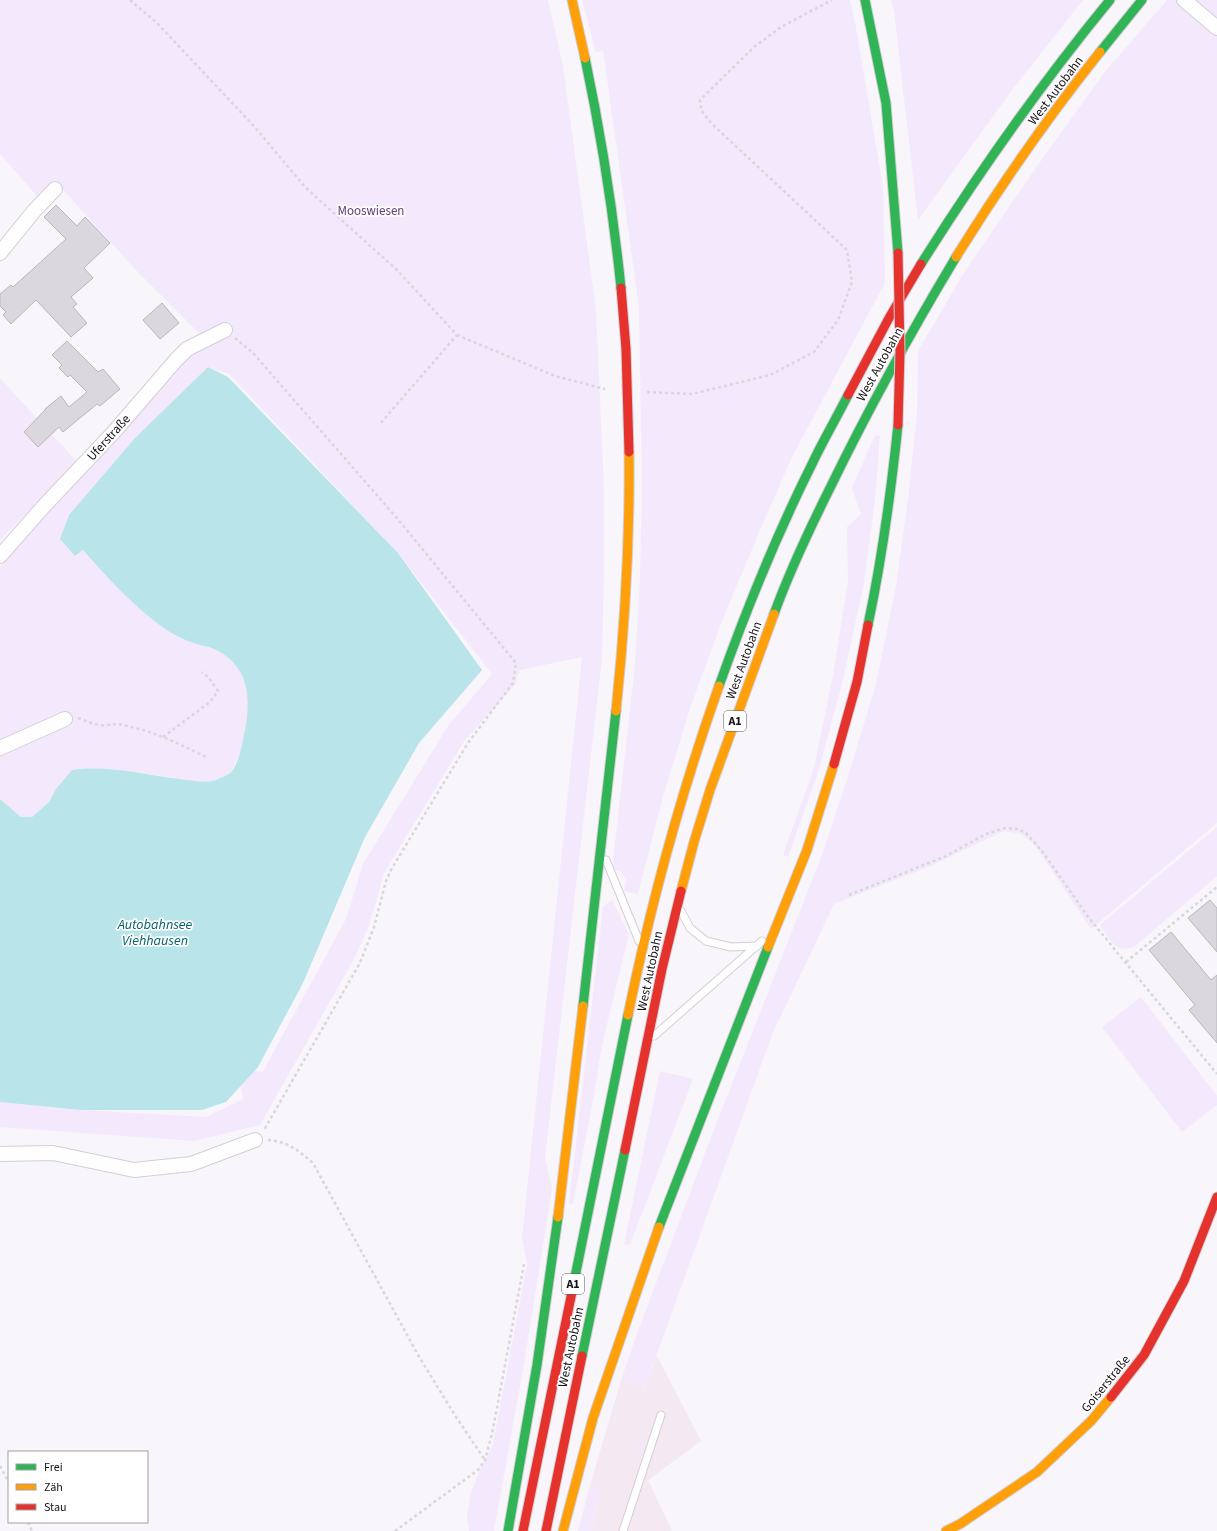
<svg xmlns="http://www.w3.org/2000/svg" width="1217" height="1531" viewBox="0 0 1217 1531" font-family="'Source Sans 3',sans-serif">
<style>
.commercial{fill:#f4e8f2}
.green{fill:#f4e9fc}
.water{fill:#b8e4ea}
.building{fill:#dbd7de;stroke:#b9b6bc}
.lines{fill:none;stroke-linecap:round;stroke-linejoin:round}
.lane-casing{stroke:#d3cfd6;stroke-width:9}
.street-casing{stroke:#d3cfd6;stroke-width:16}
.fast-casing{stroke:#d3cfd6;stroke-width:11}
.slow-casing{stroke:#d3cfd6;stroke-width:11}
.jam-casing{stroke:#d3cfd6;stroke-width:11}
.path{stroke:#d8d7d9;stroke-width:2.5;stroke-dasharray:3 3;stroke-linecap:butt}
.lane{stroke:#fefefe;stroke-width:7}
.street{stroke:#fefefe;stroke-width:14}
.fast{stroke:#30b455;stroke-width:9}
.slow{stroke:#ff9f0a;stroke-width:9}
.jam{stroke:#e5322d;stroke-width:9}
.jam-bridge-casing{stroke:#d3cfd6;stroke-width:11;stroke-linecap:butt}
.jam-bridge{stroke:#e5322d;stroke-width:9}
.labels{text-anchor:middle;stroke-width:3.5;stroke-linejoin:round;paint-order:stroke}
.shield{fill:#fff;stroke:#5d595e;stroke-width:1}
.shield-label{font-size:12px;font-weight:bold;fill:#171219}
.street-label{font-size:13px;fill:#171219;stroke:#fff}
.park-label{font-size:13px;fill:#603e74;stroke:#fff}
.water-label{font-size:14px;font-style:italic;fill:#046369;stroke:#fff}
</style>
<rect width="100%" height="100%" fill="#f8f5fb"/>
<!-- commercial -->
<polygon class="commercial" points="657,1356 701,1441 648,1480 672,1531 592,1531 601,1491 589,1489 622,1377 644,1390"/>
<!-- green -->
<g class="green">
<polygon points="0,0 548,0 563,66 596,310 604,489 604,577 602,658 545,1158 552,1189 524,1364 494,1531 469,1531 467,1516 470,1496 479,1472 493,1444 527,1264 522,1238 582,657 520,670 515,685 465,740 384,873 369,926 354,959 260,1125 194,1141 0,1127 0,1102 81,1110 206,1117 243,1099 238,1072 250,1069 262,1073 346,919 363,864 448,726 492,674 398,553 229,374 208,367 135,438 69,515 83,550 115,585 149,616 180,638 198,645 212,648 227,656 240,670 247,688 249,705 246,725 241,751 231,772 215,781 193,781 136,772 88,768 56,789 49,802 32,817 21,817 0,799 0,567 21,541 47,514 66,489 184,360 206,344 201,335 134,268 54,180 37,196 0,154"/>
<polygon points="582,0 850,0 855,22 883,187 885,283 791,459 758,535 724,616 691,705 662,800 638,894 624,891 626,879 621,872 612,869 635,664 640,577 642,490 639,307 603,51 596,52"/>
<polygon points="891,0 1083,0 1012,90 918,220 894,11"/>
<polygon points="1167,0 1217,0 1217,823 1091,929 1034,844 1021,834 1004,831 933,865 834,904 772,1035 644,1390 622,1377 639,1328 715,1127 822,855 850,770 876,684 896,586 908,499 917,413 918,351 965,271 1035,169 1104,73"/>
<polygon points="0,378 77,462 0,540"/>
<polygon points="875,435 880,436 875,500 864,583 843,680 819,769 788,857 783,855 814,768 833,675 848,581 847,527 861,514 852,488"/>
<path d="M1217,827V876L1134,947C1115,954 1109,938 1100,925Z"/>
<polygon points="612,900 629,934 602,1045 593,1100 573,1204 569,1204 603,907"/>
<polygon points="1141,997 1217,1096 1217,1105 1182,1132 1102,1027"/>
<polygon points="660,1071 693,1079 630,1245 624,1244"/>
<polygon points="589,1489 601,1491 592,1531 578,1531"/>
</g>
<!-- water -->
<path class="water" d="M208,367L228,377L398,553L482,670L419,743L365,837L303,983L258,1067L226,1102L202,1110H81L0,1102V799L21,817H32L49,802L56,789L72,770C104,765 139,773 171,778C183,779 205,784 216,780C220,778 229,775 232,771C238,763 241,750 243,740C251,704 253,667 214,649C208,646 202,646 196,644C184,640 172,634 161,626C132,605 107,577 83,550L75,556L60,539L69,515L135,438Z"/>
<!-- building -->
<g class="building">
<polygon points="56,205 77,226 85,217 110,243 84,268 93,278 71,297 77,304 73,307 87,323 71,337 36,300 11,324 3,315 6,312 0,306 0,294 11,285 13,287 66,239 44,217"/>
<polygon points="162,303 179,323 160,339 143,320"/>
<polygon points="67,341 98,372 103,369 120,389 100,406 97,404 63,432 59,427 38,447 24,432 45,410 45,409 61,396 69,407 87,392 70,375 68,377 59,368 62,365 52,355"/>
<polygon points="1210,900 1217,908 1217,952 1188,918"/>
<polygon points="1171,932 1211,980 1217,975 1217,1043 1189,1010 1195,1005 1149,950"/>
</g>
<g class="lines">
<defs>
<g id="lane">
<polyline points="606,860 639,941"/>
<polyline points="681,911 690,928 706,941 731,947 757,946"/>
<polyline points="654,1036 762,941"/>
<polyline points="623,1531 661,1415"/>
</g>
<g id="street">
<polyline points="1184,0 1217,28"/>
<polyline points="0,253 34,211 55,189"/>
<polyline points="0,556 44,506 113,433 176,360 187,349 225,330"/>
<polyline points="0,748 65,719"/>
<polyline points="0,1154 53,1153 134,1170 191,1164 255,1140"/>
</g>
<g id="fast">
<polyline points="865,0 886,103 898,253"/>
<polyline points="1100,52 1142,0"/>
<path d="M585,58C601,134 613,210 621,288"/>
<path d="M921,264C979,172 1041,84 1110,0"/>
<path d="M774,614C790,570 810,528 831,486C869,408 911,332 956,257"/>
<path d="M868,625C882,559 891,492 898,425"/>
<path d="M719,686C746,610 777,534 813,462C824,439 837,417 848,395"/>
<polyline points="583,1006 616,711"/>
<polyline points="659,1227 768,947"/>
<polyline points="574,1282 628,1015"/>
<polyline points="582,1356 625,1150"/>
<polyline points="508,1531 537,1365 558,1217"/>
</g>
<g id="slow">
<polyline points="572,0 585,58"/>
<path d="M956,257C1000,186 1048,117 1100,52"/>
<path d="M616,711C625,625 630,538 629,452"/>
<polyline points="681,891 694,842 710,790 774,614"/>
<polyline points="768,947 807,850 834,764"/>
<path d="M628,1015C651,903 681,793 719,686"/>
<polyline points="558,1217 583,1006"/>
<polyline points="563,1531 593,1418 659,1227"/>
<polyline points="946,1531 960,1524 1037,1472 1091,1421 1111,1397"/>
</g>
<g id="jam">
<polyline points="621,288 626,349 629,452"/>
<polyline points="848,395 889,318 921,264"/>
<polyline points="834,764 857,682 868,625"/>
<polyline points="625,1150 662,969 681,891"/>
<polyline points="1111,1397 1144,1355 1184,1281 1217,1197"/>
<polyline points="523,1531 574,1282"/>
<polyline points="546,1531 582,1356"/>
</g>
</defs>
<!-- lane casing -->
<use href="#lane" class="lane-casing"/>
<!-- street casing -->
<use href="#street" class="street-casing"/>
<!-- fast casing -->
<use href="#fast" class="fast-casing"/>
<!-- slow casing -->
<use href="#slow" class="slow-casing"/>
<!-- jam casing -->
<use href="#jam" class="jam-casing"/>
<!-- path -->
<g class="path">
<polyline points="130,0 156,22 253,125 305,187 398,271 457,335 379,425"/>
<polyline points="457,335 555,376 605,389"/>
<polyline points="235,338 253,353 396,517 516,663 513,683 468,743 392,868 386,881 374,927 360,963 264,1130"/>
<polyline points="647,392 692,394 770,375 814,352 838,320 852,282 847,250 711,123 701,110 700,100 754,47 781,27 832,0"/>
<path d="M78,718C87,721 96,726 105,725C112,725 116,723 123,725C153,731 180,744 208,758"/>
<polyline points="163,737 210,702 218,691 209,678 202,672"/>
<polyline points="849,895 946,856 986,834 1005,828 1018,829 1026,833 1042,851 1089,918 1217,1074"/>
<polyline points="1126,962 1217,887"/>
<path d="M268,1140C287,1141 299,1151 313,1163L418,1355L456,1417L485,1460"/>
<polyline points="0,1466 9,1483"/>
<polyline points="28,1522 32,1531"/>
<polyline points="395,1531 478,1470 485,1460 492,1434 524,1264"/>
</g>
<!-- lane -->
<use href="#lane" class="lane"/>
<!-- street -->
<use href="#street" class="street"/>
<!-- fast -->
<use href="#fast" class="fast"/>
<!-- slow -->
<use href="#slow" class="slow"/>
<!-- jam -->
<use href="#jam" class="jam"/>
<defs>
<polyline id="jam-bridge" points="898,253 900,352 898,425"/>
</defs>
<!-- jam-bridge casing -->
<use href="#jam-bridge" class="jam-bridge-casing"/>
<!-- jam-bridge -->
<use href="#jam-bridge" class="jam-bridge"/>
</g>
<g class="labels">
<!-- shield labels -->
<g class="shield">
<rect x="724" y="711" width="22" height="20" rx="3"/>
<rect x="562" y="1274" width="22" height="20" rx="3"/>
</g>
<g class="shield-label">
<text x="735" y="725">A1</text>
<text x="573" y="1288">A1</text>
</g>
<!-- street labels -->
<g class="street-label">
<text transform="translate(1055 90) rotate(-53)" y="5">West Autobahn</text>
<text transform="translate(879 364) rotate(-61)" y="5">West Autobahn</text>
<text transform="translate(108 437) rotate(-48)" y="5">Uferstraße</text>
<text transform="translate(743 660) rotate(-70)" y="5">West Autobahn</text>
<text transform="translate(649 971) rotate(-78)" y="5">West Autobahn</text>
<text transform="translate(570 1347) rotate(-78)" y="5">West Autobahn</text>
<text transform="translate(1105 1383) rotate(-51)" y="5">Goiserstraße</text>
</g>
<!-- park labels -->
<g class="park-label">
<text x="371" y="215">Mooswiesen</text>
</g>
<!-- water labels -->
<g class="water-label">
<text x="155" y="929">Autobahnsee<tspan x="155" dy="16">Viehhausen</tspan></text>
</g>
</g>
<!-- legend -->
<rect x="8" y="1451" width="140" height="72" fill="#ffffff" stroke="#a2a0a3"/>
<rect x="16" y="1464" width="20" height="6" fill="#30b455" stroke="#a2a0a3"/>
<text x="44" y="1471" font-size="12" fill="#171219">Frei</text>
<rect x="16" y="1484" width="20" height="6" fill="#ff9f0a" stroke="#a2a0a3"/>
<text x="44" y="1491" font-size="12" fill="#171219">Zäh</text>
<rect x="16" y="1504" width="20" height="6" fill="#e5322d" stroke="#a2a0a3"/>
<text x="44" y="1511" font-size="12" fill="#171219">Stau</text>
</svg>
